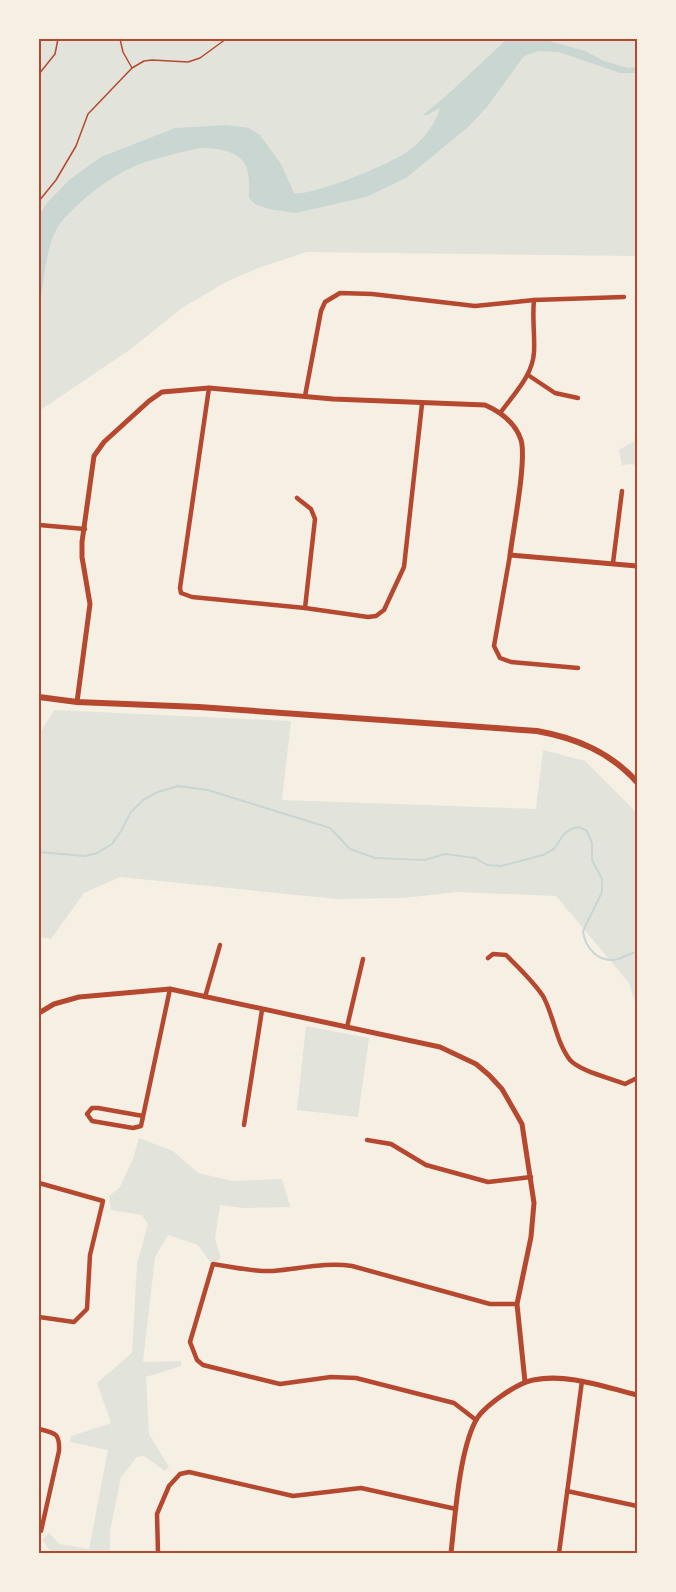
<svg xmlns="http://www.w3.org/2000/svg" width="676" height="1592" viewBox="0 0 676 1592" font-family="'Archivo Narrow',sans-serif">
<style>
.green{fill:#e2e4dc}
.water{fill:#c9d6d2}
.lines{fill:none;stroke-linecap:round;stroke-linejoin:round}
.stream{stroke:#c9d6d2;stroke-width:2}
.path{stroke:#b5482f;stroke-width:1.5}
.minor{stroke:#b5482f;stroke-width:4.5}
.tertiary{stroke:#b5482f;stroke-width:5}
.secondary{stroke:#b5482f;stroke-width:6}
.neatline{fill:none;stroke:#b5482f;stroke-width:2}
</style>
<rect width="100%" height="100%" fill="#f6efe4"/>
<!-- green -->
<g class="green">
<polygon points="39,39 637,39 637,256 307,252 258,268 226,282 182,308 131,349 39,411"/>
<polygon points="637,410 637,466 632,464 622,465 619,450 634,441"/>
<polygon points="54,710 291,721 282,800 536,809 543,750 585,761 637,813 637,1002 635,1003 629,983 556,896 457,892 404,898 336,899 120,877 84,893 51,939 39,937 39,735"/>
<polygon points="306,1026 369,1038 358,1117 297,1110"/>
<polygon points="139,1138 173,1151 198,1173 233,1181 282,1179 290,1207 242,1208 220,1205 215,1239 221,1258 212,1265 198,1245 168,1235 155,1257 143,1362 181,1361 181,1366 146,1377 149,1434 169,1467 165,1471 144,1456 137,1457 121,1477 110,1531 110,1553 52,1553 42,1540 49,1533 59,1544 89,1549 108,1450 70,1442 71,1436 111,1423 97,1383 132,1353 137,1264 148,1224 142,1215 111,1210 109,1196 120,1187 133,1159"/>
</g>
<!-- water -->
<path class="water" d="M507,39H542L585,51L604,61L628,68L637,67V73H620L559,52L539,51L524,56L487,107L467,128L406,178L366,197L295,213L269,209L255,204L249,198C249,185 251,169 241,159C233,150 213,148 202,148C192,149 145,161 135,166C108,178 82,198 62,221C44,243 46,279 39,304V215L47,203L69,180L101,157L175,128L227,125L249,128L260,135L281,164L294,193C312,197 396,162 411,149C423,140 436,123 440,108L427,115H423L446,96Z"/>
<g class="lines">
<!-- stream -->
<path class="stream" d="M39,852L85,856L97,853L112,844L121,831L131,812L143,800L158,792L178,786L208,790L330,828L350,849L375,858L425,860L445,854L475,858L487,865L501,866L543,855L554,849L564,834L571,829L579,827L587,831L592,843V860L602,879V892L583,931C585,948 599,964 618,959C624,957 630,953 637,952"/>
<!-- path -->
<g class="path">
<polyline points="120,39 123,52 132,68"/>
<polyline points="39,74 55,54 58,39"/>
<polyline points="39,201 56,180 76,146 88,114 132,68 144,61 152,60 188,62 200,58 226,39"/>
</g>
<!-- minor -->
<g class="minor">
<polyline points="528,375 555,393 578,398"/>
<polyline points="209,388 180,588 181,593 192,597 305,608 368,617 376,616 384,610 404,567 422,404"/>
<polyline points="305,396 321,311 325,302 340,293 372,294 475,306 534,300 624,297"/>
<path d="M501,412C514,394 533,375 534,352C535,334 532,318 534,300"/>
<polyline points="297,498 311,509 315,519 305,608"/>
<polyline points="39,525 85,529"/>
<polyline points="510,555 494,646 500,658 511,662 578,668"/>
<polyline points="613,563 622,491"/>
<path d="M488,958L493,954L506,955C519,968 533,981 543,996C554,1016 556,1042 570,1060C580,1071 610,1078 625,1084L637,1078"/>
<polyline points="205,997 220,945"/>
<polyline points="347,1027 363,959"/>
<polyline points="143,1116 98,1108 92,1108 87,1114 92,1121 133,1128 141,1126 170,989"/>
<polyline points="244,1125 262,1010"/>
<polyline points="367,1140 391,1144 426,1165 488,1182 531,1177"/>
<polyline points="39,1183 103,1201 90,1255 87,1309 74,1322 39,1317"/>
<path d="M476,1420L454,1403L356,1378L331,1377L280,1384L203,1365L197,1360L190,1342L213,1264C233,1267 253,1272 273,1271C300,1269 325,1262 352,1266L490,1304H517"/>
<path d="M39,1429C55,1433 60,1433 59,1451L41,1531H39"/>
<polyline points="567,1491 637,1506"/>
<polyline points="158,1553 157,1514 169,1486 180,1474 189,1472 293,1496 361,1488 456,1509"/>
<polyline points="559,1553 582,1381"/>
</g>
<!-- tertiary -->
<g class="tertiary">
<path d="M77,702L90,604L82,557V542L94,456L104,442L149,401L162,392L209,388L333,399L485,405C501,412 515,422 521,440C527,459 513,531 510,555L637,566"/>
<polyline points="39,1013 54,1004 79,997 170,989 440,1047 476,1064 489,1075 502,1089 522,1124 534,1203 531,1237 517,1304 525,1382"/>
<path d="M451,1553C455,1517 459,1454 475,1422C482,1407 517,1383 533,1380C568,1373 604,1387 637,1395"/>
</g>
<!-- secondary -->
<path class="secondary" d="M39,697L77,702L199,707L537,731C576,738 610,752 637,782"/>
</g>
<!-- border -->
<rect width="676" height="1592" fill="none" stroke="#f6efe4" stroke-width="81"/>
<rect x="40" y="40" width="596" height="1512" class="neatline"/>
</svg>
